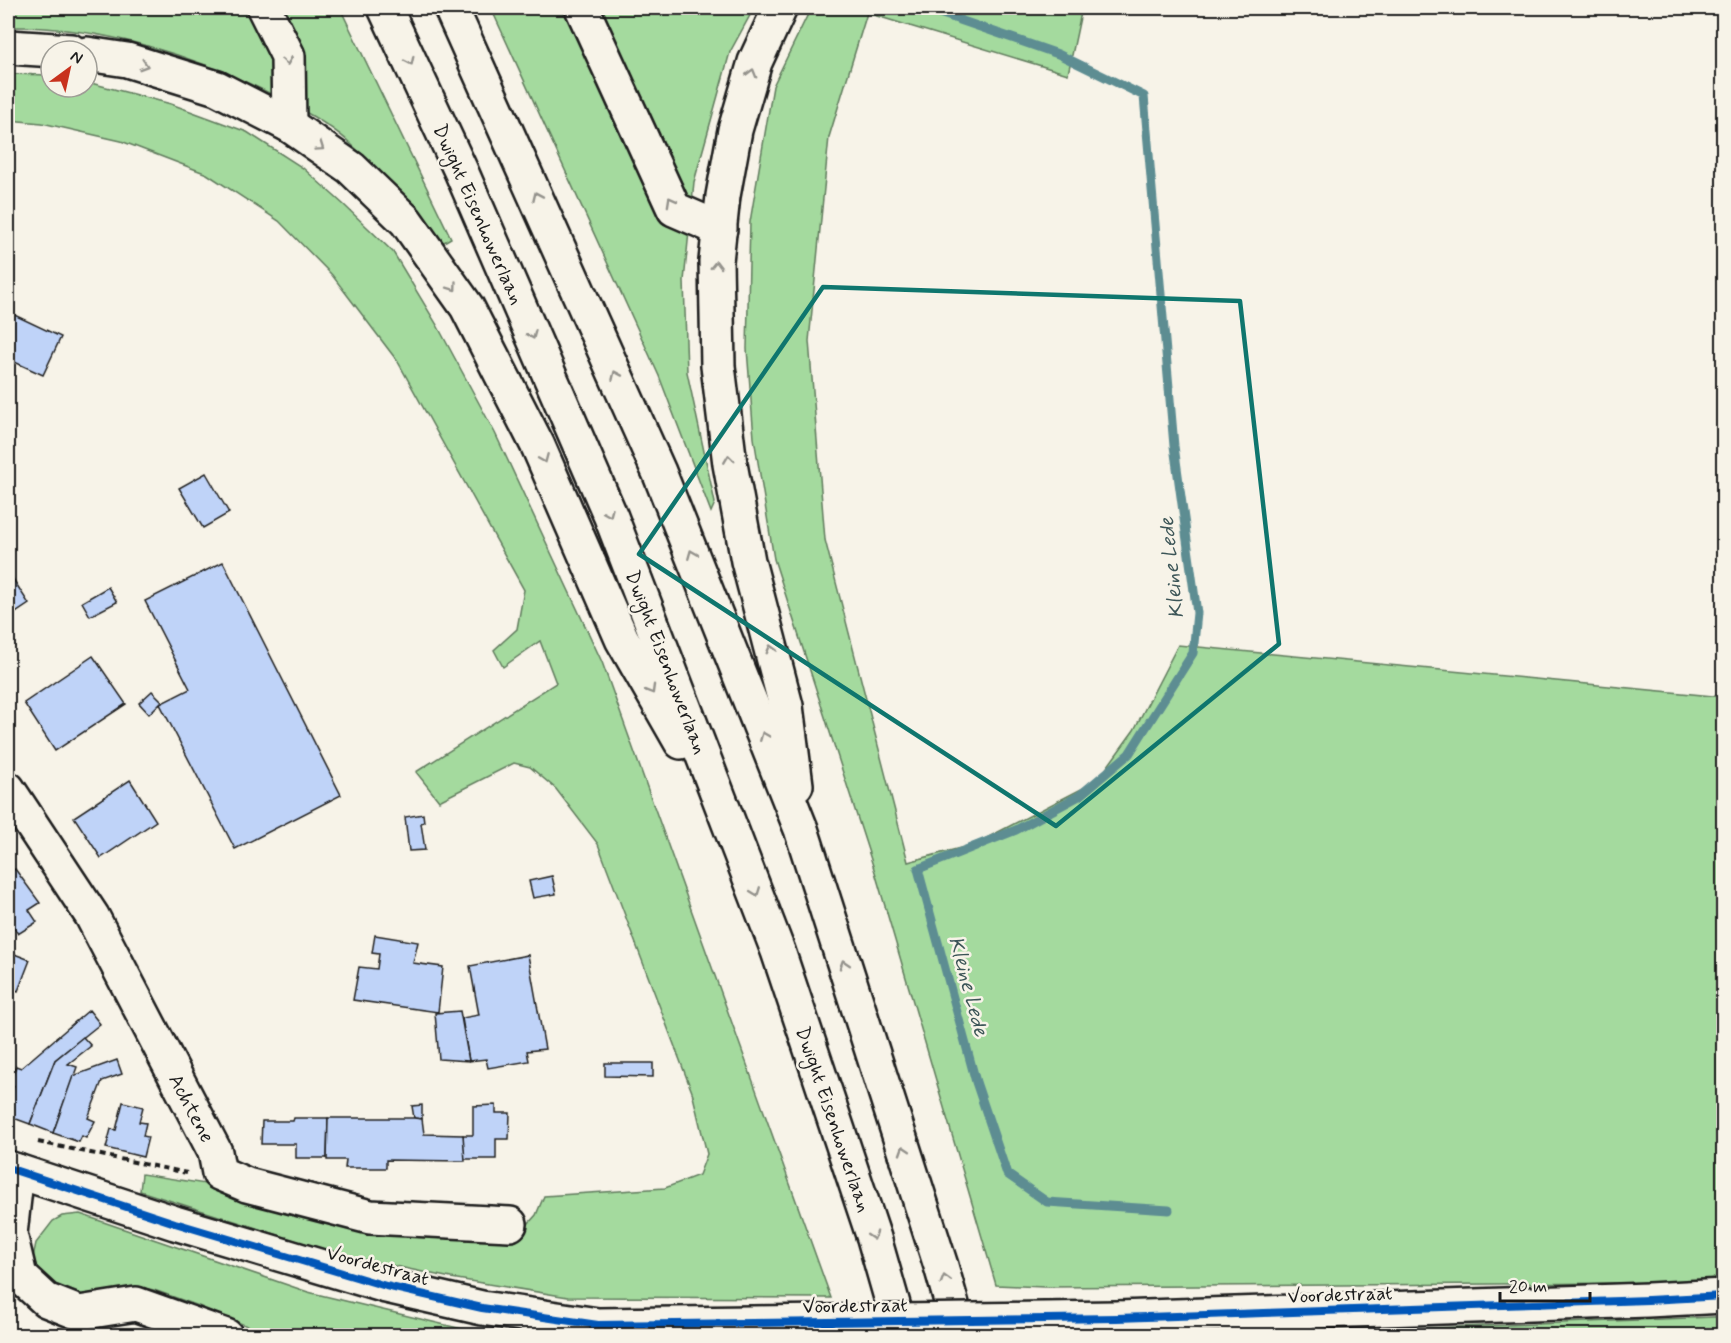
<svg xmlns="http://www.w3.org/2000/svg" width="1731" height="1343" viewBox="0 0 1731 1343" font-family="Mynerve,sans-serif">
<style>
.green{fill:#a4da9e;stroke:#607b5d;stroke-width:1.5}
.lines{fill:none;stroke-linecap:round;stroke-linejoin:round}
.stream{stroke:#5d8d92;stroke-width:9}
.building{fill:#bfd3f8;stroke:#1c1c1c;stroke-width:1.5}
.minor-casing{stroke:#1c1c1c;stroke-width:38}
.highway-casing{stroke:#1c1c1c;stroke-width:38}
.path{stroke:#1c1c1c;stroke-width:4;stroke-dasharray:6 4.5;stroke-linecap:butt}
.minor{stroke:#f7f3e8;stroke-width:33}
.highway{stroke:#f7f3e8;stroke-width:33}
.minor-bridge-casing{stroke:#1c1c1c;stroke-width:38;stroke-linecap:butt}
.minor-bridge{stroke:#f7f3e8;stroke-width:33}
.cycleway-casing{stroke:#f7f3e8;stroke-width:11}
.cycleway{stroke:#0057b8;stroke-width:8}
.oneway{stroke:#94928c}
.marked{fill:none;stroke:#0f766e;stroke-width:4.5;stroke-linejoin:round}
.labels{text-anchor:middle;stroke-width:5;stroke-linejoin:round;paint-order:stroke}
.street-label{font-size:20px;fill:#1c1c1c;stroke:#f7f3e8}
.water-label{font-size:21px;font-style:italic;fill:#3c5557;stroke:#f7f3e8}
</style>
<rect width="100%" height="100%" fill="#f7f3e8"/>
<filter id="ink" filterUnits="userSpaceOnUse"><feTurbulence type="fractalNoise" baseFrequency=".0167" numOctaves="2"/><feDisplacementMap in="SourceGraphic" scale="12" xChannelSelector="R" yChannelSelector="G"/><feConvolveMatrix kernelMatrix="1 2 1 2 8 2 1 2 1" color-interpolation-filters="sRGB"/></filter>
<g filter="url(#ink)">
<!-- green -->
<g class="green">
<path d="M8,8H340L451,238L439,245C411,211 384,175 352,145C333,126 303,110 279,98C198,56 100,25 8,27Z"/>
<polygon points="491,8 754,8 730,52 694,182 684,281 687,372 715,503 711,512 659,376"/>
<polygon points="811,8 1082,8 1068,74 867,13 829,137 809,341 825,540 908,862 975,844 1097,781 1134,730 1178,645 1723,697 1723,1280 1649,1283 1044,1287 996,1285 875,872 774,559 754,438 747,349 750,222 773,86"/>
<polygon points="8,74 51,75 51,87 87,87 87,82 171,104 247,132 303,168 343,204 393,252 437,325 495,433 602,662 831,1298 568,1297 451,1278 338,1254 140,1191 142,1174 520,1233 536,1215 544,1196 665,1188 699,1175 707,1154 692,1092 598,844 556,789 530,767 514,763 439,801 416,772 556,683 540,641 503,667 494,650 517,629 524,590 398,362 332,275 279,221 207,174 121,141 42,123 8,120"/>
<polygon points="80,1214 308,1292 487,1335 269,1335 196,1305 154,1290 138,1287 96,1298 54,1288 41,1278 33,1257 36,1243 53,1221 62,1216"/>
<polygon points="1714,1317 1723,1317 1723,1335 1256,1335"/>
</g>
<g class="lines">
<!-- stream -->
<polyline class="stream" points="925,8 1058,54 1144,96 1174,446 1197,613 1193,653 1129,754 1079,796 1016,830 918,869 976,1082 1007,1174 1047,1202 1169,1210"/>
</g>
<!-- building -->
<g class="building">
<polygon points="8,312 61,337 43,375 8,359"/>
<polygon points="206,473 229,513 203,528 179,488"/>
<polygon points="223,562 341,795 235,849 160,704 190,689 145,601"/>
<polygon points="8,571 29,604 8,618"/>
<polygon points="108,587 117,602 90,616 82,602"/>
<polygon points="93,656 126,704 55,751 24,703"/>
<polygon points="152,691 162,701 149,714 139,703"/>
<polygon points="130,780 156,821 101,858 74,817"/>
<polygon points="423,814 424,822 421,823 425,850 409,851 405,817"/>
<polygon points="15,869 40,903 29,910 37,922 18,934 11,923 8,925 8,874"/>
<polygon points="552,876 556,894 533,898 529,881"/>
<polygon points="375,935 418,942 413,963 443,967 438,1012 353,1000 359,967 377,969 379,954 372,953"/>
<polygon points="9,952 30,960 18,991 8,987 8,956"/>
<polygon points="528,955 545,1049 527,1051 529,1061 488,1068 486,1059 469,1061 462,1018 479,1015 470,966"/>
<polygon points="89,1010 100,1024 55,1060 30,1124 8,1116 8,1104 14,1086 9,1084 16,1066 21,1068"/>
<polygon points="460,1011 469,1061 439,1059 435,1013"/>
<polygon points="83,1037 91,1046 68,1064 77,1067 53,1133 30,1124 55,1060"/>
<polygon points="117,1060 122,1074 102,1081 88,1118 95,1121 86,1138 82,1136 79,1142 53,1133 73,1076"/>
<polygon points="605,1063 653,1063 653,1077 605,1076"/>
<polygon points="123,1102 143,1107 139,1122 146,1123 143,1136 148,1137 143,1157 106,1148 111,1129 116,1130"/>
<polygon points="422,1105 422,1119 414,1118 412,1106"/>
<polygon points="496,1105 496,1113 510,1113 509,1139 496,1139 496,1159 464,1159 463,1135 473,1135 473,1106"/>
<polygon points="294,1118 328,1118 327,1158 296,1158 296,1144 261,1144 262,1121 293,1121"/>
<polygon points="328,1118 414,1118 422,1119 424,1134 463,1135 465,1161 386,1160 386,1168 345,1168 346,1160 327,1160"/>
</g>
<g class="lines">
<defs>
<g id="minor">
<polyline points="264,8 288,56 289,125"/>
<polyline points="582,8 674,209 720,229"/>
<polyline points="8,789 92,916 215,1152 219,1173 247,1185 370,1217 510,1224"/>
<polyline points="8,1168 175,1223 386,1286 482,1308 598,1325"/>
<polyline points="17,1171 10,1234 20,1276 46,1300 79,1313 136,1304 226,1336"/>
<polyline points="1117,1318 1648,1300 1724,1296"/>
</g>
<g id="highway">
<polyline points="385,8 461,171 611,517 778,951 874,1238 902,1336"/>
<polyline points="451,8 659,472 801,829 941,1266 961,1336"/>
<polyline points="780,8 755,62 735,130 723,196 716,261 718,366 730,464 748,561 786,706 796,785"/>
<polyline points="8,47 71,51"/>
<polyline points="87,54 127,60 217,88 289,125 351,168 406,221 467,307 538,446 622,639 681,742"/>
</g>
</defs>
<!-- minor casing -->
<use href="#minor" class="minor-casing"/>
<!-- highway casing -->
<use href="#highway" class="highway-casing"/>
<!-- path -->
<polyline class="path" points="38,1142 187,1173"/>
<!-- minor -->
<use href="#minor" class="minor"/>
<!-- highway -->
<use href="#highway" class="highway"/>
<defs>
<polyline id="minor-bridge" points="598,1325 1117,1318"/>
</defs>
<!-- minor-bridge casing -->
<use href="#minor-bridge" class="minor-bridge-casing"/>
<!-- minor-bridge -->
<use href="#minor-bridge" class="minor-bridge"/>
<defs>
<polyline id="cycleway" points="8,1168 175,1223 386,1286 482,1308 598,1325 1117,1318 1648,1300 1724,1296"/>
</defs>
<!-- cycleway casing -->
<use href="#cycleway" class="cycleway-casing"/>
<!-- cycleway -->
<use href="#cycleway" class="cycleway"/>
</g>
<!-- one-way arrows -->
<defs><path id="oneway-chevron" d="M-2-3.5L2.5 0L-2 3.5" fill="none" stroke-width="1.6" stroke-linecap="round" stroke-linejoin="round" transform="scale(1.5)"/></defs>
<g class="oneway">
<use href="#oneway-chevron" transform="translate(287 61) rotate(82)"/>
<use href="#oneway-chevron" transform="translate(410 61) rotate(65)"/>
<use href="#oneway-chevron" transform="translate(144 65) rotate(17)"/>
<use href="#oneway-chevron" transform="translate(752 73) rotate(-74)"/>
<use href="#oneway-chevron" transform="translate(320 147) rotate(35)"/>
<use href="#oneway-chevron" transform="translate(537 196) rotate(-114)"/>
<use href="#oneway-chevron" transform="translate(671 201) rotate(-119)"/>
<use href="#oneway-chevron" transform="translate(716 265) rotate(-89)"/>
<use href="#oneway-chevron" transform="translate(453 287) rotate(54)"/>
<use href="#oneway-chevron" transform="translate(532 335) rotate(67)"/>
<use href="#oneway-chevron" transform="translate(616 375) rotate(-114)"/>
<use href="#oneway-chevron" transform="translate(544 459) rotate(67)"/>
<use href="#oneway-chevron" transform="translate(729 459) rotate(-98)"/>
<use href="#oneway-chevron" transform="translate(609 513) rotate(67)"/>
<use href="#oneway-chevron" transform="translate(692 554) rotate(-112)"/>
<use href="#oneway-chevron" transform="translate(771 649) rotate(-105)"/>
<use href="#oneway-chevron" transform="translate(651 690) rotate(60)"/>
<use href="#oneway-chevron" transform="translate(764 736) rotate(-112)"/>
<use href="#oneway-chevron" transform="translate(756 892) rotate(69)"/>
<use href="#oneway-chevron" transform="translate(844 964) rotate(-108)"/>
<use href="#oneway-chevron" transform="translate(904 1150) rotate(-108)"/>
<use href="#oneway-chevron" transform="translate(873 1236) rotate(73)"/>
<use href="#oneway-chevron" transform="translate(945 1279) rotate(-106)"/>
</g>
</g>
<!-- marked area -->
<path class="marked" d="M823,287L1240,301L1279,644L1056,826L639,554Z"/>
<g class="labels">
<!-- street labels -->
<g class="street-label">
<text transform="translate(479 214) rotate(66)" y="7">Dwight Eisenhowerlaan</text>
<text transform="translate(667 662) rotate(69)" y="7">Dwight Eisenhowerlaan</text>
<text transform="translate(192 1108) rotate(62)" y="7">Achtene</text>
<text transform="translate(834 1119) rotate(71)" y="7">Dwight Eisenhowerlaan</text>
<text transform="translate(378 1265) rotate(15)" y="7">Voordestraat</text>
<text transform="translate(1340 1294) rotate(-2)" y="7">Voordestraat</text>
<text transform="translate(855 1305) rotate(-1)" y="7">Voordestraat</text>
</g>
<!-- water labels -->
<g class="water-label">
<text transform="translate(1171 568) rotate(-96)" y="7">Kleine Lede</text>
<text transform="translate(969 986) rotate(75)" y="7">Kleine Lede</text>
</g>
</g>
<!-- margin -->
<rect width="1731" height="1343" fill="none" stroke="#f7f3e8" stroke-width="30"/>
<rect x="15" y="15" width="1701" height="1313" fill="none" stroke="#1c1c1c" stroke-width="2" filter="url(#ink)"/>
<!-- north arrow -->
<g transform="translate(69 69) rotate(33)"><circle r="28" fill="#f7f3e8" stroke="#9f9d96" stroke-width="1.5"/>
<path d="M0-4.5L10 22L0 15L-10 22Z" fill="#c8321e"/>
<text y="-9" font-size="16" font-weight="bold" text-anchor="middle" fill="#1c1c1c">N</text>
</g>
<!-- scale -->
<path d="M1500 1292v9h90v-9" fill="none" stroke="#1c1c1c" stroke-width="3"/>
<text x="1509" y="1292" font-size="18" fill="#1c1c1c" stroke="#f7f3e8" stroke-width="4.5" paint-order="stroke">20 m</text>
</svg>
